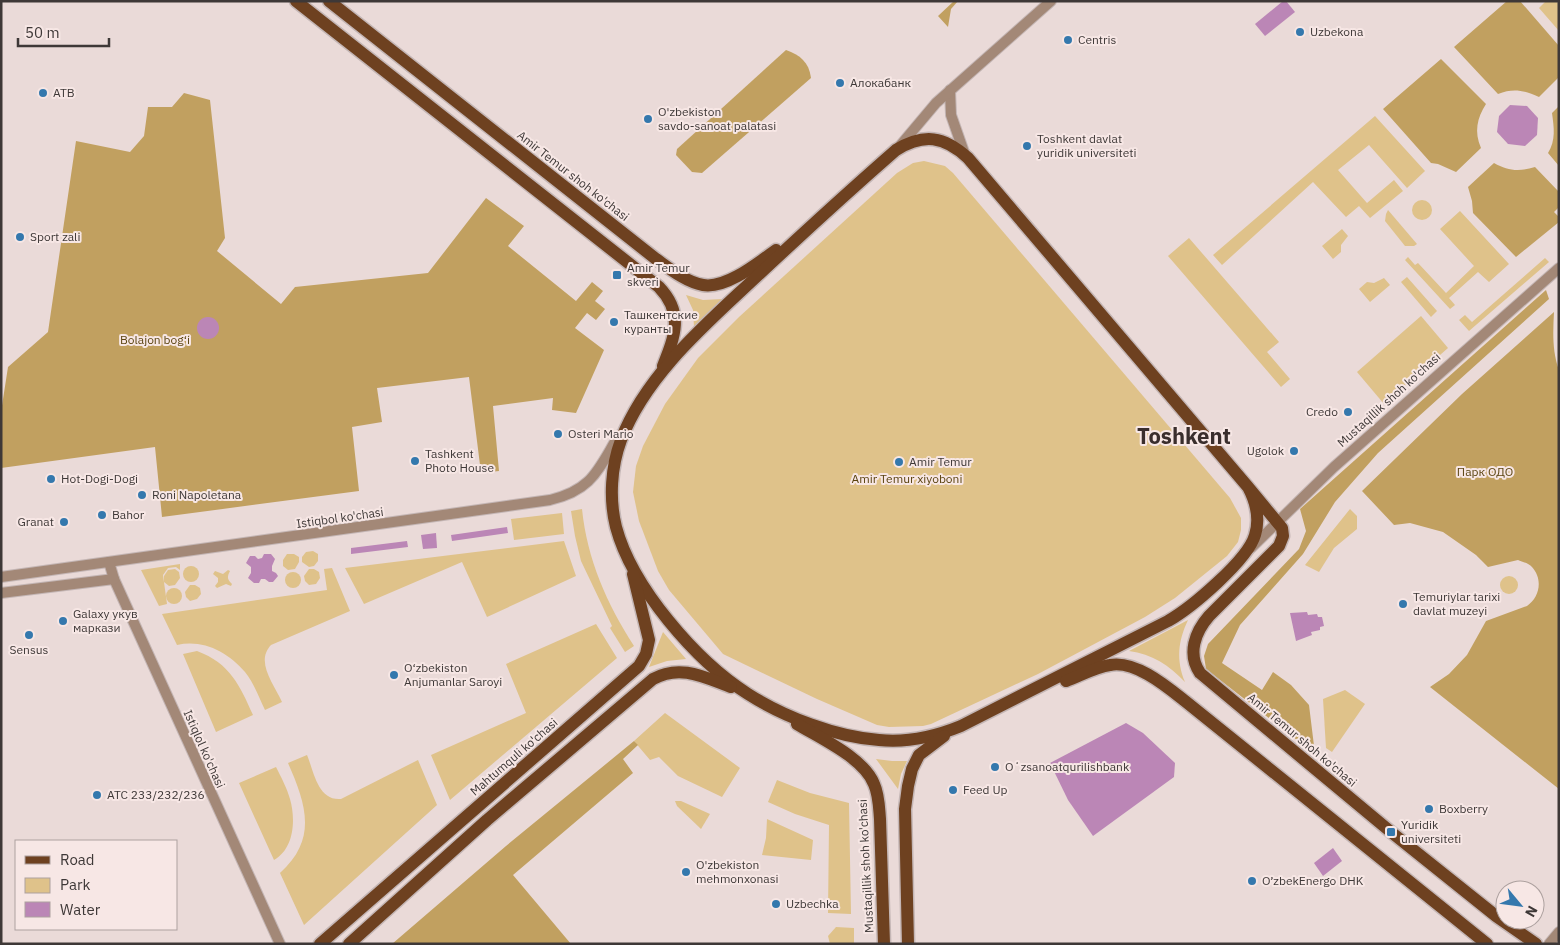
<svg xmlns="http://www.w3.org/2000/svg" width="1560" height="945" viewBox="0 0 1560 945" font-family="'IBM Plex Sans',sans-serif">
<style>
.green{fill:#dfc28a}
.forest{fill:#c1a060}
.water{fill:#bb86b6}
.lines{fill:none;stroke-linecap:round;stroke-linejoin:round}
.minor-casing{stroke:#c4b6b5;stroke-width:12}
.tertiary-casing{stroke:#c4b6b5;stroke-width:12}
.primary-casing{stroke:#c4b6b5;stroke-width:15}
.minor{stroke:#a38877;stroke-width:10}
.tertiary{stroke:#a38877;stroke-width:10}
.primary{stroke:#6e4120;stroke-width:12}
.poi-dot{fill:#3478ad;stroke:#f7e7e5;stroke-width:2}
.labels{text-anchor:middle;stroke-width:4;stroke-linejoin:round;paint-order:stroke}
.poi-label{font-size:12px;fill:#3e3837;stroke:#f7e7e5;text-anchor:start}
.street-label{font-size:12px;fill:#3e3837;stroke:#f7e7e5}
.park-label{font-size:12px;fill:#5b4411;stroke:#f7e7e5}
.town-label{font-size:22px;font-weight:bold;fill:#3a2e2d;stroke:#f7e7e5}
</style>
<rect width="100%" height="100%" fill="#eadad8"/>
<!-- green -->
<g class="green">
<polygon points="1546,1 1556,1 1559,4 1559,31 1539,8"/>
<polygon points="1375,116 1425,171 1407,188 1369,145 1338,170 1367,203 1394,180 1403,191 1370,218 1359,206 1346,217 1313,182 1222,265 1213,255"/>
<polygon points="924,161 945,166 953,173 1230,498 1241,518 1241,530 1238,542 1227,556 1175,598 1145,617 1038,674 931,724 923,726 889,727 877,725 817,699 723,654 669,590 658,571 639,521 633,492 636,466 643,446 665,404 698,358 739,317 897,173 913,163"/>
<circle cx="1422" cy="210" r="10"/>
<polygon points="1388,210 1417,244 1414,246 1405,246 1385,221 1386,214"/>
<polygon points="1460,211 1509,264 1489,282 1478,272 1449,298 1455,305 1450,309 1405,260 1408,257 1415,265 1418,263 1446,293 1474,266 1440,229"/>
<polygon points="1342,229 1348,236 1341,245 1341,252 1333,259 1322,246"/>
<polygon points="1189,238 1279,342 1267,352 1290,379 1281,387 1168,256"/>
<polygon points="1545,258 1549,262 1469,331 1459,320 1465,315 1472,322"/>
<polygon points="1407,277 1437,311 1431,317 1401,282"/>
<polygon points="1384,278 1390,285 1370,302 1359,289 1367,282 1374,283"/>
<polygon points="686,295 703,300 723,299 694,327 693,310"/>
<polygon points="1421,316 1448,348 1384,404 1357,372"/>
<path d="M582,509C587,559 607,604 634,646L625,652L610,628L612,626L581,561L575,536L571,511Z"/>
<polygon points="1350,509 1357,516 1357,529 1334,548 1319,572 1305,565"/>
<polygon points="562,513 564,534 514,540 511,519"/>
<polygon points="564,541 576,576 487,617 462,562 364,604 345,568"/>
<polygon points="313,551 318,554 318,561 314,566 309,567 302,562 302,557 306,552"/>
<polygon points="287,554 294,554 299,557 299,562 295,569 288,570 283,566 283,560"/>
<polygon points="180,564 180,570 176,567 168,568 163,575 167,604 159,606 141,570"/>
<circle cx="191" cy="574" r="8"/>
<path d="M332,568L350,611L271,645C255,662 274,684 282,702L265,710C259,698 254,683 245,672C228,652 203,639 177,645L162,614L327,590L324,569Z"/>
<polygon points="175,569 179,572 180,578 175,585 169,586 164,582 164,576 168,570"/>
<polygon points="309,569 314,569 319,572 320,578 316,584 309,585 305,581 304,576"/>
<path d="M228,570L230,571C227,577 227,579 232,584L231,586L226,584L217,588L215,586L218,582V578L213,574L215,571L223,574Z"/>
<circle cx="293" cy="580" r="8"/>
<circle cx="1509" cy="585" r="9"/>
<polygon points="190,585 195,585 200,588 201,594 197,599 190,601 186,597 185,592"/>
<circle cx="174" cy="596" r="8"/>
<path d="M1188,620C1178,641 1176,660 1185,682C1169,665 1152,654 1129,651Z"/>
<polygon points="596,624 617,658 450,800 431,755 526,713 506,664"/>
<polygon points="663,632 686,659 667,661 649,667"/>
<path d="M197,651C230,663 240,686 253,715L216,732L183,654Z"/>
<polygon points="1345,690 1365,704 1332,752 1326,748 1323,699"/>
<polygon points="665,713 740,768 722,797 678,776 659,757 650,760 634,741"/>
<path d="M307,755C314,772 318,801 341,799L418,760L437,805L304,925L280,873C318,839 306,804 288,763Z"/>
<polygon points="876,759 892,761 907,761 901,774 898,789"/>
<path d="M276,767C281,777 287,788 290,799C296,820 294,849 274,860L239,783Z"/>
<polygon points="777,780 810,793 849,803 851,914 828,913 829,825 795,814 768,802"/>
<polygon points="675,801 681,801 710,814 701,829 677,806"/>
<polygon points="767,819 813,840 811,860 762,855 766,838"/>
<polygon points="836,927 854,928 854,944 830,944 828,936"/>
</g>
<!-- forest -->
<g class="forest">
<polygon points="954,1 958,1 951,9 948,27 938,16"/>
<path d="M1507,1H1520L1559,46V77L1539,97C1524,90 1513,88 1498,94L1454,47Z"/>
<path d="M786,50C800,55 809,62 811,78L702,173L692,172L676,155L677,149Z"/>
<path d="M1441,59L1486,104C1477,118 1474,132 1481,148L1456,172L1438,164L1431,163L1383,109Z"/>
<polygon points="184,93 210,100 225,238 217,251 281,304 295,287 428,273 486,198 524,226 508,246 576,301 592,282 603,291 595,301 605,309 596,320 587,313 575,328 604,350 576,413 552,410 553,398 493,406 499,471 481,473 469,377 377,388 382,422 352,427 359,491 162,517 155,447 1,468 1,412 8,367 48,332 76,141 130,152 144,136 148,107 172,107"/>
<path d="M1559,106V166L1548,153C1556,140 1554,128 1552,113Z"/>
<path d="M1494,163C1508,171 1519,172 1535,167L1559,192V207L1554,212L1559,217V222L1516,257L1473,213L1472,201L1468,187Z"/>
<polygon points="1546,290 1549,299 1378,453 1335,502 1303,554 1240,625 1222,663 1262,690 1273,672 1291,685 1309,705 1315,754 1206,669 1204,656 1208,644 1299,549 1306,531 1300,509"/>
<path d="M1554,312C1553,331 1552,351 1559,370V789L1430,687L1449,674L1467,655L1486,621L1527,606C1540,597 1543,579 1532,567C1529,563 1522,562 1518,560L1488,567L1476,555L1443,532L1410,523L1394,525L1362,491L1462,394Z"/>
<polygon points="634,741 638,745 623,759 633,773 513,875 571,944 392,944 506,846"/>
</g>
<!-- water -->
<g class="water">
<polygon points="1283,1 1286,1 1295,12 1265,36 1255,24"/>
<polygon points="1510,105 1527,106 1538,118 1537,135 1525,146 1508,144 1497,132 1499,116"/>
<circle cx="208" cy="328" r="11"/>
<polygon points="507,527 508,533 452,541 451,535"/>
<polygon points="436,533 437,548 423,549 421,535"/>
<polygon points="407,541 408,547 351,554 351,548"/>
<polygon points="264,554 271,554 275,559 272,566 272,571 276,573 278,576 273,582 269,582 265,579 261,579 259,583 254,583 248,578 251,573 251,567 246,563 250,556 255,556 258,559 262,558"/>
<polygon points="1307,612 1308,615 1317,614 1318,617 1322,617 1324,626 1320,627 1320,630 1311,632 1312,635 1296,641 1290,613"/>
<polygon points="1126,723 1143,733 1175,763 1174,777 1093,836 1068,800 1050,763"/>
<polygon points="1333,848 1342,861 1323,876 1314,863"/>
</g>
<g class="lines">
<defs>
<g id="minor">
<polyline points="950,90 951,115 965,155"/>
<polyline points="899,147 936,103 1051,1"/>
<polyline points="1251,548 1334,467 1559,268"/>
<polyline points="114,579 280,944"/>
<polyline points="1549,944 1559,932"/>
</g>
<g id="tertiary">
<path d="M1,577L550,500C593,490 598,469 619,435"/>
<polyline points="1,593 114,579 109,562"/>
</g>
<g id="primary">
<path d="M296,1L659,287C684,313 675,336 663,366"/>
<path d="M329,1L656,259C670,269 686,282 703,285C726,289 758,263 776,250"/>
<path d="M1248,487C1256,502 1260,519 1255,535C1248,560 1191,608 1168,621L961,726C934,737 908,743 879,740C836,737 784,717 748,694C696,661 632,587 616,527C609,499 611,467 621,440C646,375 705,325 754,279C801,235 848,192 896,150C924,133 944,136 968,158L1248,487L1282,528L1283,536L1279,546L1209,616C1195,632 1187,654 1200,673L1391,832L1496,916L1536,944"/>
<path d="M1066,681C1080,676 1095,667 1110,665C1135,660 1166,686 1185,701L1487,944"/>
<path d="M797,724C820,738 864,758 874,784C879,795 879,807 880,819L884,944"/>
<polyline points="320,944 639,666 646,654 649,640 633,574"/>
<path d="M349,944L487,820L653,679C680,664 704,677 731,687"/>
<polyline points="908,944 905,809 908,786 912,769 919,755 944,736"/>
</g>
</defs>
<!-- minor casing -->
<use href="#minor" class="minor-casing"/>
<!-- tertiary casing -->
<use href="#tertiary" class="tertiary-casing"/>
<!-- primary casing -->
<use href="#primary" class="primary-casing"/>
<!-- minor -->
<use href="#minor" class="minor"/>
<!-- tertiary -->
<use href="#tertiary" class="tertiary"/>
<!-- primary -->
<use href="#primary" class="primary"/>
</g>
<!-- markers -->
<g class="poi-dot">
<circle cx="1300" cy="32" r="5"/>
<circle cx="1068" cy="40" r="5"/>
<circle cx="840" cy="83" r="5"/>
<circle cx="43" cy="93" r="5"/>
<circle cx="648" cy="119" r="5"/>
<circle cx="1027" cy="146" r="5"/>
<circle cx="20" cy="237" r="5"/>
<rect x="612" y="270" width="10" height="10" rx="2.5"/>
<circle cx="614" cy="322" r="5"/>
<circle cx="1348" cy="412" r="5"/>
<circle cx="558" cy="434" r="5"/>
<circle cx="1294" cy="451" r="5"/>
<circle cx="415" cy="461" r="5"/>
<circle cx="899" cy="462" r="5"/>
<circle cx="51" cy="479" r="5"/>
<circle cx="142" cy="495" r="5"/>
<circle cx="102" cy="515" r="5"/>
<circle cx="64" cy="522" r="5"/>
<circle cx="1403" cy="604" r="5"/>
<circle cx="63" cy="621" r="5"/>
<circle cx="29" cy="635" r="5"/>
<circle cx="394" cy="675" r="5"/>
<circle cx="995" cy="767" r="5"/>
<circle cx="953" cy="790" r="5"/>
<circle cx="97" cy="795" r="5"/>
<circle cx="1429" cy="809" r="5"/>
<rect x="1386" y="827" width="10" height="10" rx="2.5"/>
<circle cx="686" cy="872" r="5"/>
<circle cx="1252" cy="881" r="5"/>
<circle cx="776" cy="904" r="5"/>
</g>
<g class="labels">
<!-- poi labels -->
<g class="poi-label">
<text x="1310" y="36">Uzbekona</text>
<text x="1078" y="44">Centris</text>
<text x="850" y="87">Алокабанк</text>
<text x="53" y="97">ATB</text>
<text x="658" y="116">O'zbekiston<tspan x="658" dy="14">savdo-sanoat palatasi</tspan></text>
<text x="1037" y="143">Toshkent davlat<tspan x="1037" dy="14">yuridik universiteti</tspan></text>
<text x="30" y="241">Sport zali</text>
<text x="627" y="272">Amir Temur<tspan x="627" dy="14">skveri</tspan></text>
<text x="624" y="319">Ташкентские<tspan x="624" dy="14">куранты</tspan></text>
<text x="1338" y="416" text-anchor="end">Credo</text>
<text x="568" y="438">Osteri Mario</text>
<text x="1284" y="455" text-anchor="end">Ugolok</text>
<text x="425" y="458">Tashkent<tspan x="425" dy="14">Photo House</tspan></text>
<text x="909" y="466">Amir Temur</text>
<text x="61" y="483">Hot-Dogi-Dogi</text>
<text x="152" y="499">Roni Napoletana</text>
<text x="112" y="519">Bahor</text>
<text x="54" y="526" text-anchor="end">Granat</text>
<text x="1413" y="601">Temuriylar tarixi<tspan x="1413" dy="14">davlat muzeyi</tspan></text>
<text x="73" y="618">Galaxy укув<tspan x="73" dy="14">маркази</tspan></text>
<text x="29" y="654" text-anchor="middle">Sensus</text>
<text x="404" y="672">O‘zbekiston<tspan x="404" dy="14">Anjumanlar Saroyi</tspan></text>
<text x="1005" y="771">Oʻzsanoatqurilishbank</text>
<text x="963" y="794">Feed Up</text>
<text x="107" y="799">АТС 233/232/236</text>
<text x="1439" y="813">Boxberry</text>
<text x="1401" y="829">Yuridik<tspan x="1401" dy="14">universiteti</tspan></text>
<text x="696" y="869">O'zbekiston<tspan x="696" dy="14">mehmonxonasi</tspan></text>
<text x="1262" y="885">O’zbekEnergo DHK</text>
<text x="786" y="908">Uzbechka</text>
</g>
<!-- street labels -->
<g class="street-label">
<text transform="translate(573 176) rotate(38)" y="4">Amir Temur shoh ko'chasi</text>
<text transform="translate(1389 400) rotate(-42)" y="4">Mustaqillik shoh ko'chasi</text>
<text transform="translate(340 518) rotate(-8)" y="4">Istiqbol ko'chasi</text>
<text transform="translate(1302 740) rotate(40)" y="4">Amir Temur shoh ko'chasi</text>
<text transform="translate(204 749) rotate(66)" y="4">Istiqlol ko'chasi</text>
<text transform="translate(514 757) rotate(-41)" y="4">Mahtumquli ko'chasi</text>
<text transform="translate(866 866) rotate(-93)" y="4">Mustaqillik shoh ko'chasi</text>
</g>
<!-- park labels -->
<g class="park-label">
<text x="155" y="344">Bolajon bog‘i</text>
<text x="1485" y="476">Парк ОДО</text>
<text x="907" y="483">Amir Temur xiyoboni</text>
</g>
<!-- town labels -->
<g class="town-label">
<text x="1184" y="444">Toshkent</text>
</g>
</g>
<!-- border -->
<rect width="1560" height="945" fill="none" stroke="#3e3837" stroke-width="5"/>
<!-- legend -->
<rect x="15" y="840" width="162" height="90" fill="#f7e7e5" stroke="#ada19f"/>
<rect x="25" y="856" width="25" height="8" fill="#6e4120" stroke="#ada19f"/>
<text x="60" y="865" font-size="15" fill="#3e3837">Road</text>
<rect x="25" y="878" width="25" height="15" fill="#dfc28a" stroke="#ada19f"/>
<text x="60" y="890" font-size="15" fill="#3e3837">Park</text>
<rect x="25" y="902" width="25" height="15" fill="#bb86b6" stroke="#ada19f"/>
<text x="60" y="915" font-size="15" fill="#3e3837">Water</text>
<!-- north arrow -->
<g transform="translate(1520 905) rotate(119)"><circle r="24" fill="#f7e7e5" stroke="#ada19f"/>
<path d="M0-4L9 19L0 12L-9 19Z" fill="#3478ad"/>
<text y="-8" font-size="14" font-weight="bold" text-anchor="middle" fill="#3e3837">N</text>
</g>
<!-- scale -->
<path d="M18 38v8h91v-8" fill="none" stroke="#3e3837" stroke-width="2.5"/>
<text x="25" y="38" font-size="15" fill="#3e3837" stroke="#f7e7e5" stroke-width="4" paint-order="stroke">50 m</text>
</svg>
